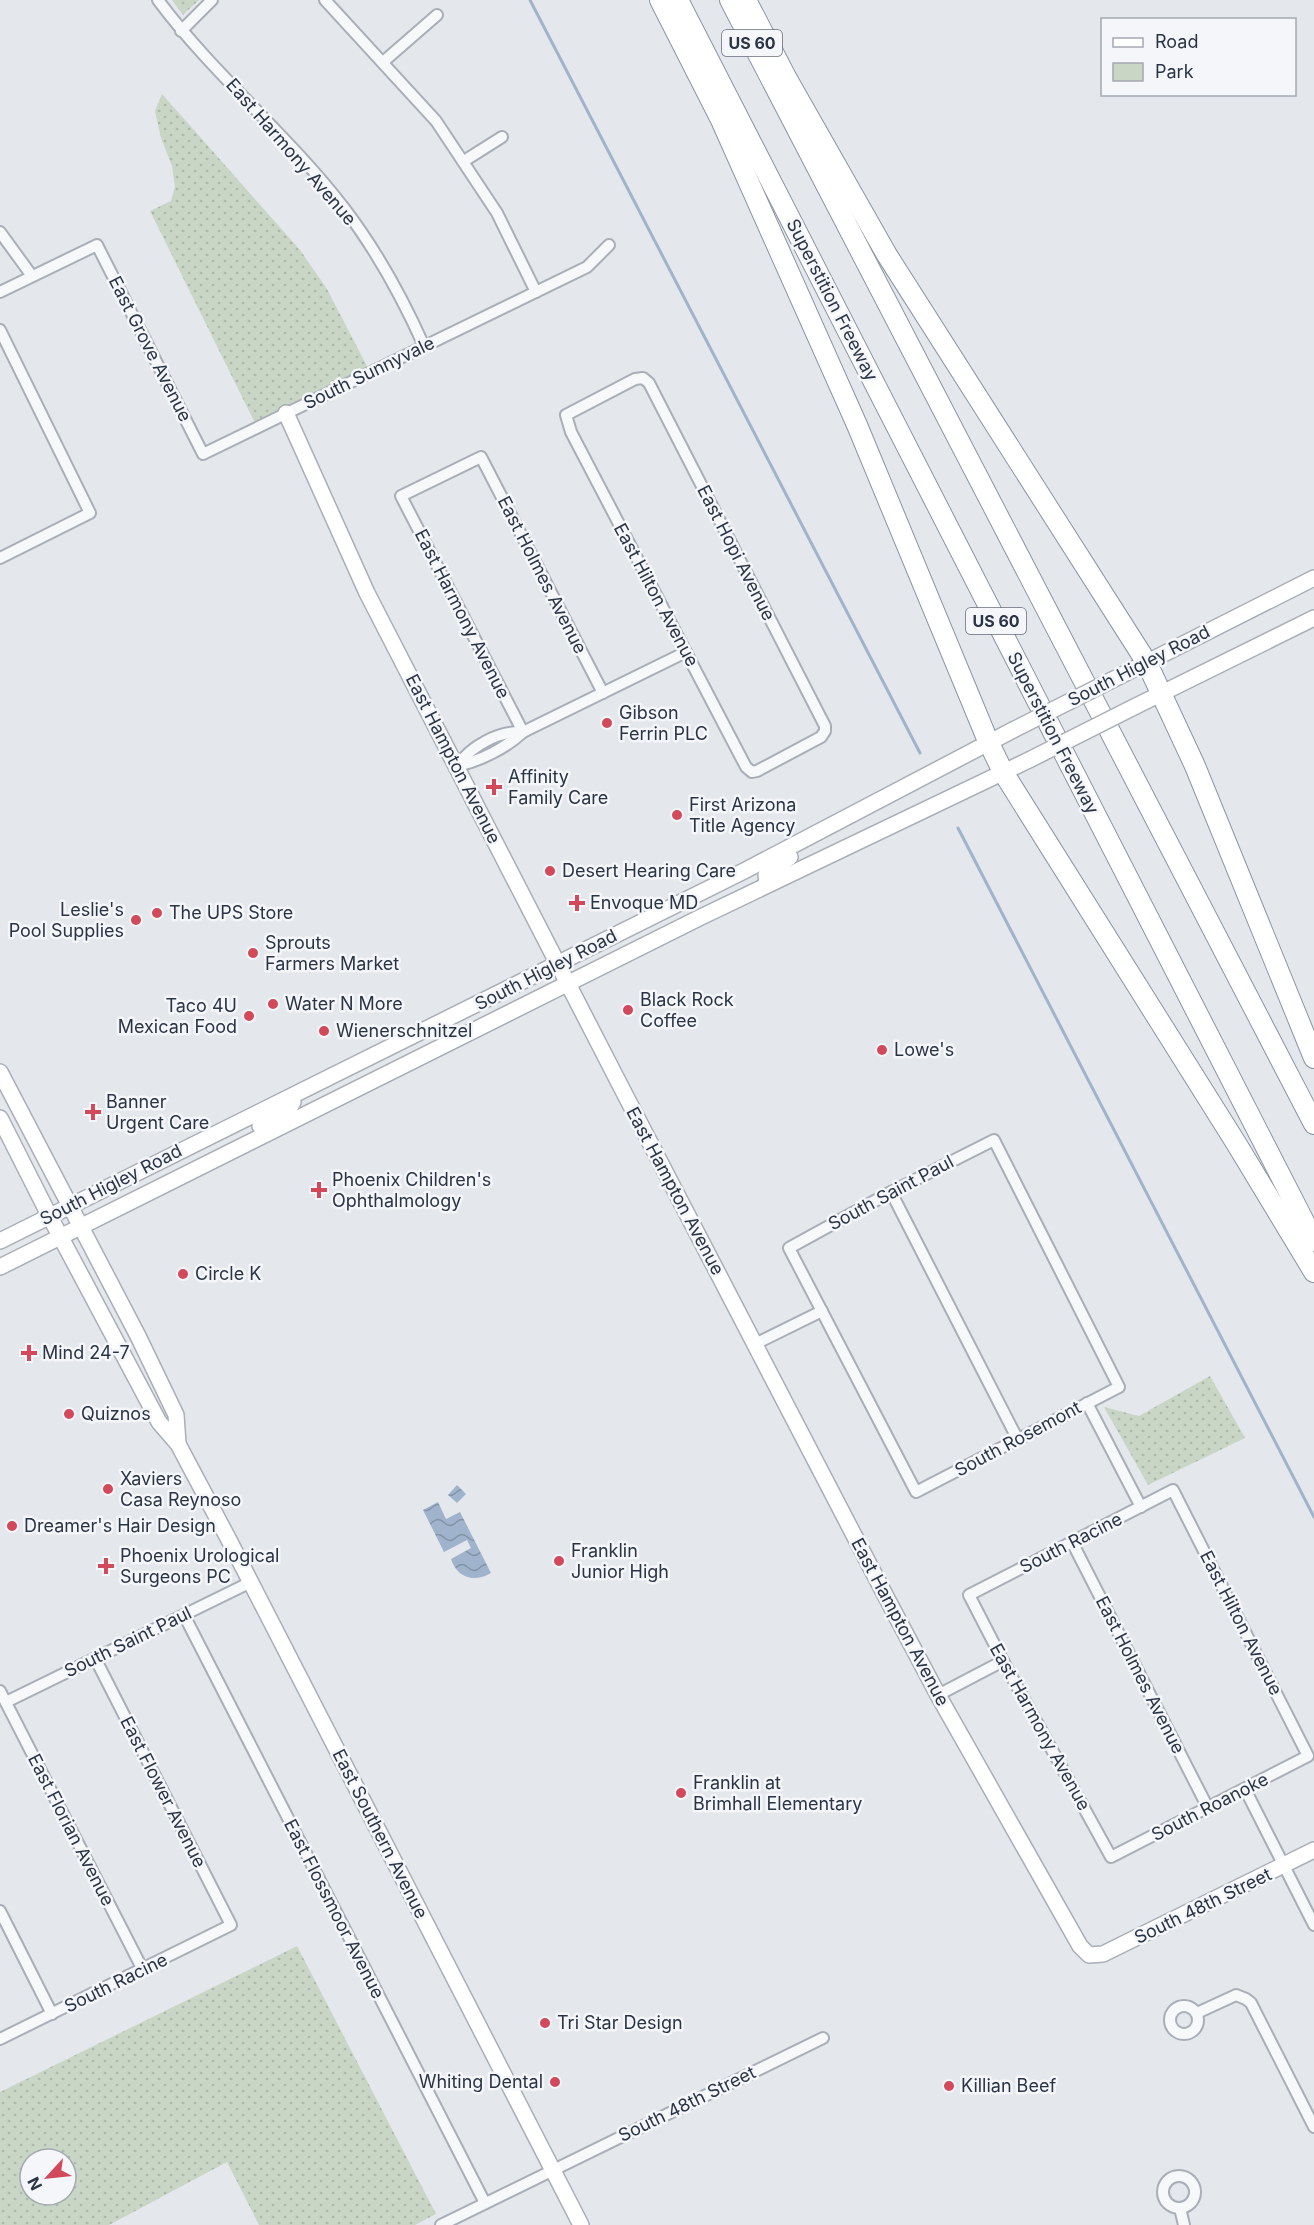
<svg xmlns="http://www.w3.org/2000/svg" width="1314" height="2225" viewBox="0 0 1314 2225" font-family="Inter,sans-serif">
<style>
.green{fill:url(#green-dots);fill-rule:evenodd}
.water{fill:url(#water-waves)}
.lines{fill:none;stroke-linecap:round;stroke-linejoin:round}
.stream{stroke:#9fb4cc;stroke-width:3}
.street-casing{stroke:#a9aeb7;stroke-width:14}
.secondary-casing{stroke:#a9aeb7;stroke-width:18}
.highway-casing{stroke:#8b94a3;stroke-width:22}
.street{stroke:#f7f8fa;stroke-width:10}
.secondary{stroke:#fff;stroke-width:15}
.highway{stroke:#fff;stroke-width:20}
.secondary-bridge-casing{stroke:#a9aeb7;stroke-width:18;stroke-linecap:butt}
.secondary-bridge{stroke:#fff;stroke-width:15}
.poi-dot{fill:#d1495b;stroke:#f4f6f9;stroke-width:2}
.labels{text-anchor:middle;stroke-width:5;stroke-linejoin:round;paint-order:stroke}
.shield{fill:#f4f6f9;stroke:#676e7b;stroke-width:1.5}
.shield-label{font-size:16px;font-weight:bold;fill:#2b3445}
.street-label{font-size:18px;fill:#2b3445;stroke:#f4f6f9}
.poi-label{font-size:18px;fill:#2b3445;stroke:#f4f6f9;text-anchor:start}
</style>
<defs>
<pattern id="green-dots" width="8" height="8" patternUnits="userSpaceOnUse" patternTransform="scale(1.5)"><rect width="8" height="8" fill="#c9d6c5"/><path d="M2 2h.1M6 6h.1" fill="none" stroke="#adb8ab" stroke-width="1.8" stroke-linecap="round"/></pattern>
<pattern id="water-waves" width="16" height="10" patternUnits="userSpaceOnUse" patternTransform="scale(1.5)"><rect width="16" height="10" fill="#9fb4cc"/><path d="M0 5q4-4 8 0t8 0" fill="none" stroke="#8293a7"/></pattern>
</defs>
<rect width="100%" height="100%" fill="#e4e7ec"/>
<!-- green -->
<g class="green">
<polygon points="172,0 199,0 183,15"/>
<polygon points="162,94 300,250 327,289 370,372 257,427 150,211 171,201 175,187 172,166 161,138 155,111"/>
<polygon points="1210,1376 1245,1438 1148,1485 1104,1407 1139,1416"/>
<path d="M297,1946L436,2214L415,2225H259L227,2162L109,2225H0V2092ZM30,2159H66V2195H30Z"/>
</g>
<!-- water -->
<g class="water">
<polygon points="457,1485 466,1494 457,1503 448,1495"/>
<path d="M438,1502L446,1519L460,1512L491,1573C474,1583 457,1578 451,1559L471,1548L467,1540L444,1552L423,1510Z"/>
</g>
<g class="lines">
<!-- stream -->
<g class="stream">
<polyline points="530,0 920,753"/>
<polyline points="958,828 1314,1517"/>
</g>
<defs>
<g id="street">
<path d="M158,0C214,75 287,134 344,208C377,251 402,297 424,346"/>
<polyline points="325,0 436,121 497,213 536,292"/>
<polyline points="181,31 212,0"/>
<polyline points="383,62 437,15"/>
<polyline points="464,161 502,137"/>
<polyline points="0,232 32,276"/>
<polyline points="0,292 97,245 203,454 587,267 609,245"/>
<polyline points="0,330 90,513 0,558"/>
<polygon points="643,378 649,383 825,726 825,731 821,737 757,771 752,772 746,767 571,432 566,415 635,379"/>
<polyline points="523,732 401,496 481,457 603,693"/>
<path d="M457,766C480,761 506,748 523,732L686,652"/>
<path d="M457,766C471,746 498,731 523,732"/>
<polygon points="994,1140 1119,1387 916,1492 789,1248 891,1192"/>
<polyline points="891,1192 1018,1440"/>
<polyline points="755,1344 822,1311"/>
<polyline points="1087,1403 1141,1507"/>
<polygon points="1173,1490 1308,1756 1111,1857 1003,1661 969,1595"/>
<polyline points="1072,1542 1208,1808"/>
<polyline points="184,1615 485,2203"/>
<polyline points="0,1691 143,1970"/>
<polyline points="938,1695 1003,1661"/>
<polyline points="6,1702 251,1582"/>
<polyline points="1245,1789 1314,1925"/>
<polyline points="0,1911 52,2014"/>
<circle cx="1184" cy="2020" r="14"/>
<polyline points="1197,2013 1236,1995 1246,1999 1251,2003 1314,2127"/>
<polyline points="0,2039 231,1925 95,1658"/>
<circle cx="1179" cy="2192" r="16"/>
<polyline points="1180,2208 1184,2225"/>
<polyline points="441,2225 823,2038"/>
</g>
<g id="secondary">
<polyline points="286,413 367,593 619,1083 883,1591 938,1695 1080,1946 1089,1955 1103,1954 1314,1850"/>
<polyline points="1120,676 1314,578"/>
<polyline points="1136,706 1314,618"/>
<polyline points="767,884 766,875 768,872 790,857"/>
<polyline points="0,1072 138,1336 176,1415 178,1444"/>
<polyline points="0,1118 50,1217 159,1422 178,1444 229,1540 581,2225"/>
<polyline points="260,1126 289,1109 293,1102 291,1097"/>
<polyline points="0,1241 744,871 1013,730"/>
<polyline points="0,1267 701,917 1029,760"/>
</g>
<g id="highway">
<polyline points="660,0 721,120 857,425 988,741 1003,772 1236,1143 1314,1272"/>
<polyline points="678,0 1314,1241"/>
<polyline points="730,0 1314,1124"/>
<polyline points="746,0 787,79 887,255 1147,663 1195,766 1314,1058"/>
</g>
</defs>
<!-- street casing -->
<use href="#street" class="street-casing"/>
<!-- secondary casing -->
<use href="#secondary" class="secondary-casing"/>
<!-- highway casing -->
<use href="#highway" class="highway-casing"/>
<!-- street -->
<use href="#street" class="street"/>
<!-- secondary -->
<use href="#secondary" class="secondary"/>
<!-- highway -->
<use href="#highway" class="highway"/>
<defs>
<g id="secondary-bridge">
<polyline points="1013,730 1120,676"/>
<polyline points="1029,760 1136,706"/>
</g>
</defs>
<!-- secondary-bridge casing -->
<use href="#secondary-bridge" class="secondary-bridge-casing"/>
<!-- secondary-bridge -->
<use href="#secondary-bridge" class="secondary-bridge"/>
</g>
<!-- markers -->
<g class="poi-dot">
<circle cx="607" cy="723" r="6"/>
<path d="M491 778h6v6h6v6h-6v6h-6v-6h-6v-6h6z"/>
<circle cx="677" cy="815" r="6"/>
<circle cx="550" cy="871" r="6"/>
<path d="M574 894h6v6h6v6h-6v6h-6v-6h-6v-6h6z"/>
<circle cx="157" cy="913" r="6"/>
<circle cx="136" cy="920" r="6"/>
<circle cx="253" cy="953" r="6"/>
<circle cx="273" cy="1004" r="6"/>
<circle cx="628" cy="1010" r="6"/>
<circle cx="249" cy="1016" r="6"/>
<circle cx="324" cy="1031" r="6"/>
<circle cx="882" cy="1050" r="6"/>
<path d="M90 1103h6v6h6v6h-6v6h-6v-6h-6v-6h6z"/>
<path d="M316 1181h6v6h6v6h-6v6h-6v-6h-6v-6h6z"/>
<circle cx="183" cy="1274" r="6"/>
<path d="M26 1344h6v6h6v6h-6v6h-6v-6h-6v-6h6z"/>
<circle cx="69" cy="1414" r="6"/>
<circle cx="108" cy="1489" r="6"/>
<circle cx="12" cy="1526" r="6"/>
<circle cx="559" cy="1561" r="6"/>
<path d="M103 1557h6v6h6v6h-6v6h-6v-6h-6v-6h6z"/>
<circle cx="681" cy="1793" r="6"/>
<circle cx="545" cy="2023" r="6"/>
<circle cx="555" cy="2082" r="6"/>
<circle cx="949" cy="2086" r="6"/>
</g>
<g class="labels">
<!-- shield labels -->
<g class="shield">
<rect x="722" y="30" width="60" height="26" rx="4.5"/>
<rect x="966" y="608" width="60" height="26" rx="4.5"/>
</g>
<g class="shield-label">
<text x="752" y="49">US 60</text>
<text x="996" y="627">US 60</text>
</g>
<!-- street labels -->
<g class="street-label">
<text transform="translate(291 152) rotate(49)" y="6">East Harmony Avenue</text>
<text transform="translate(832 300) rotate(63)" y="6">Superstition Freeway</text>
<text transform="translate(150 349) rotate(63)" y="6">East Grove Avenue</text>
<text transform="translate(369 373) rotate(-26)" y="6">South Sunnyvale</text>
<text transform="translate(736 553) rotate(63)" y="6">East Hopi Avenue</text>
<text transform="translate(542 575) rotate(63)" y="6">East Holmes Avenue</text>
<text transform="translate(656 595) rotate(62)" y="6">East Hilton Avenue</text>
<text transform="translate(462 614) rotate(63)" y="6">East Harmony Avenue</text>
<text transform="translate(1139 666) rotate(-27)" y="6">South Higley Road</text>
<text transform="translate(1053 733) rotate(63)" y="6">Superstition Freeway</text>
<text transform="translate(453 759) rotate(63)" y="6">East Hampton Avenue</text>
<text transform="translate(546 970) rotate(-27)" y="6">South Higley Road</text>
<text transform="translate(111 1185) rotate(-27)" y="6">South Higley Road</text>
<text transform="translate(675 1191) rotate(62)" y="6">East Hampton Avenue</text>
<text transform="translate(891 1193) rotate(-28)" y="6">South Saint Paul</text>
<text transform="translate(1018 1439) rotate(-28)" y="6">South Rosemont</text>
<text transform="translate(1071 1543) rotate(-27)" y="6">South Racine</text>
<text transform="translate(900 1622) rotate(62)" y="6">East Hampton Avenue</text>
<text transform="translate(1241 1623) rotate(63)" y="6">East Hilton Avenue</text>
<text transform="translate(128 1642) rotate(-26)" y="6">South Saint Paul</text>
<text transform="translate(1140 1675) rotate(63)" y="6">East Holmes Avenue</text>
<text transform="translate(1040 1727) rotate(61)" y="6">East Harmony Avenue</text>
<text transform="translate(163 1792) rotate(63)" y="6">East Flower Avenue</text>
<text transform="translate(1210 1807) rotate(-27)" y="6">South Roanoke</text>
<text transform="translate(71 1830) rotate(63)" y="6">East Florian Avenue</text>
<text transform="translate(380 1834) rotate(63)" y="6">East Southern Avenue</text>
<text transform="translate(1203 1906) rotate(-26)" y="6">South 48th Street</text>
<text transform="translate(334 1909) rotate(63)" y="6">East Flossmoor Avenue</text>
<text transform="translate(116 1983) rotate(-26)" y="6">South Racine</text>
<text transform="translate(687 2104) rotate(-26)" y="6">South 48th Street</text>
</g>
<!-- poi labels -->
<g class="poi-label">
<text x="619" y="719">Gibson<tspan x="619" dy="21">Ferrin PLC</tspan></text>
<text x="508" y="783">Affinity<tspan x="508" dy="21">Family Care</tspan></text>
<text x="689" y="811">First Arizona<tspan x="689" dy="21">Title Agency</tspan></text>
<text x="562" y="877">Desert Hearing Care</text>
<text x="590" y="909">Envoque MD</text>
<text x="124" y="916" text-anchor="end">Leslie's<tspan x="124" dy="21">Pool Supplies</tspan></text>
<text x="169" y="919">The UPS Store</text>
<text x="265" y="949">Sprouts<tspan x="265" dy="21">Farmers Market</tspan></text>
<text x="640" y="1006">Black Rock<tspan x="640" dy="21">Coffee</tspan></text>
<text x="285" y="1010">Water N More</text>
<text x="237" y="1012" text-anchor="end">Taco 4U<tspan x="237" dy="21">Mexican Food</tspan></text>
<text x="336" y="1037">Wienerschnitzel</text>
<text x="894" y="1056">Lowe's</text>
<text x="106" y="1108">Banner<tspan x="106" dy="21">Urgent Care</tspan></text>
<text x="332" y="1186">Phoenix Children's<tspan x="332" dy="21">Ophthalmology</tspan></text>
<text x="195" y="1280">Circle K</text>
<text x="42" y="1359">Mind 24-7</text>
<text x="81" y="1420">Quiznos</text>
<text x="120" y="1485">Xaviers<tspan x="120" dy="21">Casa Reynoso</tspan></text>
<text x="24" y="1532">Dreamer's Hair Design</text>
<text x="571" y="1557">Franklin<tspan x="571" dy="21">Junior High</tspan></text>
<text x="120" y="1562">Phoenix Urological<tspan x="120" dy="21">Surgeons PC</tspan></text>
<text x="693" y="1789">Franklin at<tspan x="693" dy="21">Brimhall Elementary</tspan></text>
<text x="557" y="2029">Tri Star Design</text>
<text x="543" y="2088" text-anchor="end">Whiting Dental</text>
<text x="961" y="2092">Killian Beef</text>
</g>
</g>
<!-- legend -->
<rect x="1101" y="18" width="195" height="78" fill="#f4f6f9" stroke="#a4a8b1" stroke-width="1.5"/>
<rect x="1113" y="38" width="30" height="9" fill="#ffffff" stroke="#a4a8b1" stroke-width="1.5"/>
<text x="1155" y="48" font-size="18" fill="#2b3445">Road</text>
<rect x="1113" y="63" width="30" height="18" fill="#c9d6c5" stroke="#a4a8b1" stroke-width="1.5"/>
<text x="1155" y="78" font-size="18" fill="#2b3445">Park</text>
<!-- north arrow -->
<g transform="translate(48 2177) rotate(243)"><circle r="28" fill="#f4f6f9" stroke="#a4a8b1" stroke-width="1.5"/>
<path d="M0-4.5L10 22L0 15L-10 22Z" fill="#d1495b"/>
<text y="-9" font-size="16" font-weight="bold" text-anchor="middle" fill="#2b3445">N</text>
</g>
</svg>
